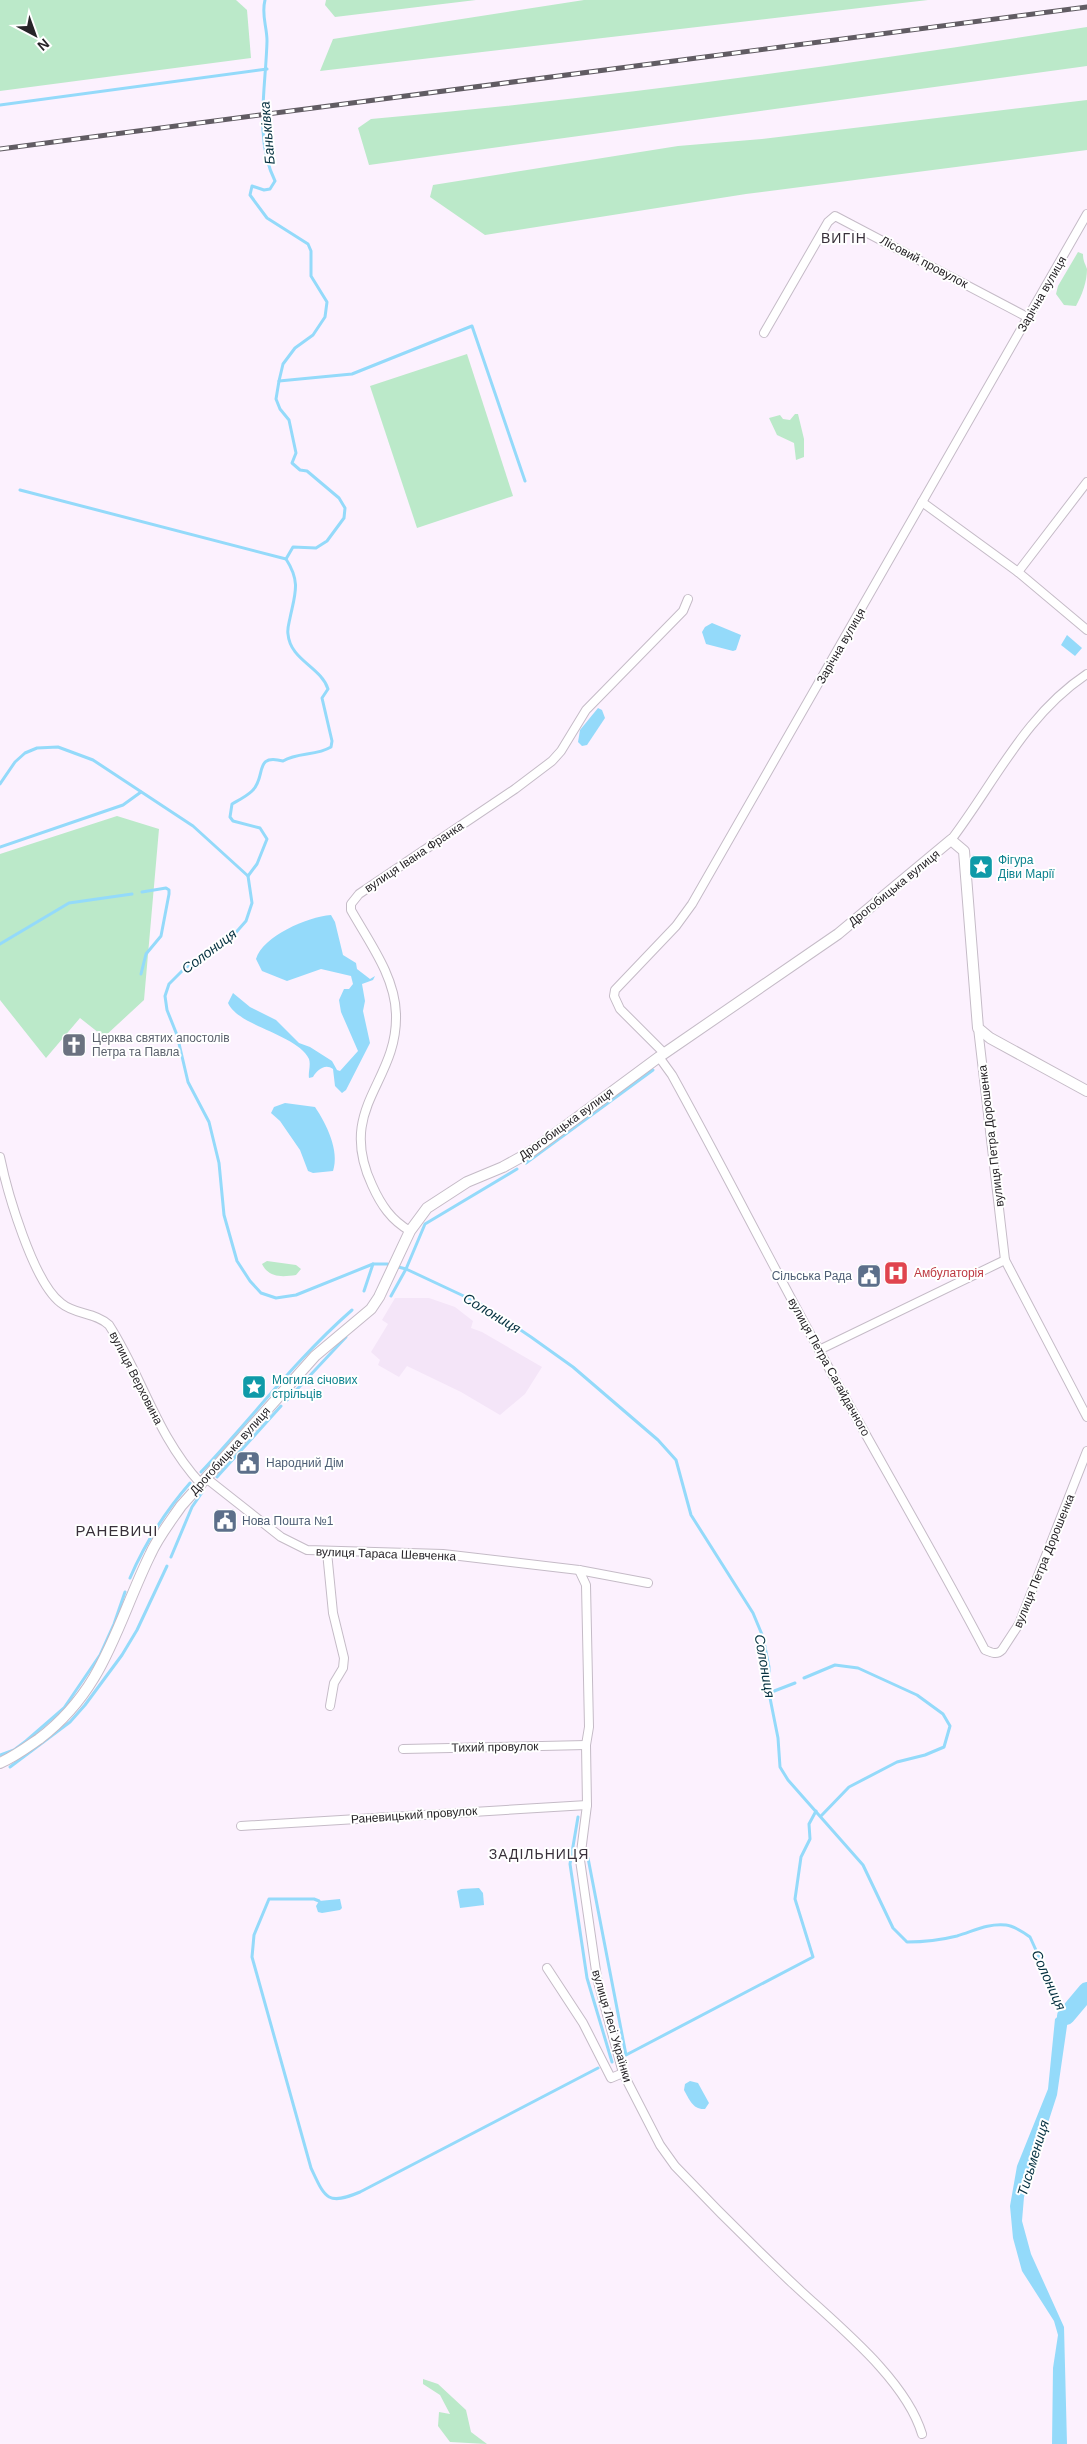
<svg xmlns="http://www.w3.org/2000/svg" width="1087" height="2444" viewBox="0 0 1087 2444" font-family="Helvetica,sans-serif">
<style>
.built{fill:#f4e5f8}
.green{fill:#bbe9c9}
.water{fill:#94dafa}
.lines{fill:none;stroke-linecap:round;stroke-linejoin:round}
.stream{stroke:#94dafa;stroke-width:3}
.river{stroke:#94dafa;stroke-width:18}
.minor-casing{stroke:#c5bbc7;stroke-width:10}
.tertiary-casing{stroke:#c5bbc7;stroke-width:12}
.minor{stroke:#fff;stroke-width:8}
.tertiary{stroke:#fff;stroke-width:10}
.rail-casing{stroke:#615c63;stroke-width:5}
.rail{stroke:#fff;stroke-width:3;stroke-dasharray:9;stroke-linecap:butt}
.labels{text-anchor:middle;stroke-width:4;stroke-linejoin:round;paint-order:stroke}
.street-label{font-size:12px;fill:#272428;stroke:#fff}
.culture-label{font-size:12px;fill:#0d838f;stroke:#fff;text-anchor:start}
.worship-label{font-size:12px;fill:#5b616d;stroke:#fff;text-anchor:start}
.health-label{font-size:12px;fill:#be3a42;stroke:#fff;text-anchor:start}
.service-label{font-size:12px;fill:#4e5e75;stroke:#fff;text-anchor:start}
.water-label{font-size:14px;font-style:italic;fill:#053140;stroke:#fff}
.neighbourhood-label{font-size:14px;letter-spacing:1px;fill:#38303a;stroke:#fff}
.quarter-label{font-size:15px;letter-spacing:1px;fill:#38303a;stroke:#fff}
</style>
<rect width="100%" height="100%" fill="#fcf1fe"/>
<!-- built -->
<polygon class="built" points="395,1298 429,1298 455,1307 473,1321 471,1328 482,1332 542,1367 525,1394 500,1415 461,1392 407,1366 399,1377 378,1365 380,1360 371,1352 388,1324 382,1320"/>
<!-- green -->
<g class="green">
<polygon points="0,0 236,0 247,10 251,58 0,91"/>
<polygon points="326,0 476,0 335,17 325,5"/>
<polygon points="584,0 928,0 320,71 333,39"/>
<path d="M1087,27V66L369,165L358,128L371,119C611,98 849,64 1087,27Z"/>
<polygon points="1087,100 1087,150 746,194 485,235 430,197 433,185 678,146 762,139"/>
<path d="M1078,252L1083,254C1083,261 1085,263 1087,269C1087,282 1082,295 1076,306L1064,305L1056,294L1058,286Z"/>
<polygon points="467,354 513,496 417,528 370,386"/>
<polygon points="795,414 798,414 804,439 804,457 796,460 794,443 777,435 769,418 780,415 783,419 790,420"/>
<polygon points="117,816 159,829 144,1000 104,1037 80,1018 46,1058 0,1000 0,854"/>
<path d="M267,1261L296,1265L301,1269L296,1275C282,1277 269,1278 262,1264Z"/>
<polygon points="423,2379 438,2384 466,2410 471,2432 487,2444 450,2442 438,2426 439,2412 450,2414 440,2395 423,2384"/>
</g>
<!-- water -->
<g class="water">
<polygon points="712,623 741,635 736,650 733,651 706,644 702,632 705,627"/>
<polygon points="1067,635 1082,648 1075,656 1061,645"/>
<polygon points="598,708 602,710 605,718 587,745 582,746 578,742 580,730"/>
<path d="M331,915L335,922L343,955L356,963L357,969L370,979L375,976L373,980L362,984L365,1001L363,1011L370,1043L346,1090L342,1093L335,1086L333,1069C325,1063 317,1070 313,1077L309,1078C308,1073 311,1065 309,1059C297,1034 239,1027 228,1003L233,993L250,1007L276,1020L299,1043L310,1047L332,1061L337,1070L340,1071L358,1051L341,1012L339,1000L344,989H349L353,984L351,976L321,969L287,981L262,971L256,959C263,936 307,917 331,915Z"/>
<path d="M285,1103L315,1107C326,1123 340,1151 333,1171L313,1173L308,1171L300,1150L280,1121L271,1113L274,1107Z"/>
<polygon points="479,1888 483,1893 484,1905 460,1908 457,1891 461,1889"/>
<polygon points="340,1899 342,1908 340,1910 322,1913 318,1912 316,1906 319,1901"/>
<polygon points="1083,1993 1068,2019 1057,2095 1024,2197 1022,2221 1031,2254 1064,2327 1067,2444 1052,2444 1053,2368 1058,2335 1054,2321 1022,2271 1013,2238 1010,2206 1017,2166 1048,2089 1055,2019"/>
<path d="M690,2081L698,2083L709,2103L705,2109C693,2110 689,2099 684,2090L685,2084Z"/>
</g>
<g class="lines">
<!-- stream -->
<g class="stream">
<polyline points="0,105 267,69"/>
<polyline points="279,381 352,374 472,326 525,481"/>
<polyline points="20,490 286,559"/>
<path d="M0,784L15,762L25,753L37,748L58,747L93,760L193,826L248,876L252,903L246,921L231,938L185,968L169,984L165,996L167,1010L177,1035L188,1082L209,1122L219,1163L224,1215L237,1261L250,1281L261,1293L276,1298L296,1295L373,1264H387L406,1269L485,1306L531,1337L573,1367L658,1440L676,1460L691,1515L753,1613L763,1637L769,1667V1693L778,1738L780,1767L788,1780L863,1865L893,1928L907,1942C924,1942 941,1940 957,1936C974,1931 988,1923 1006,1925C1014,1926 1023,1932 1030,1937L1065,2014"/>
<polyline points="0,847 123,805 141,792"/>
<path d="M248,876L257,864L267,839L260,828L233,821L230,817L232,804C239,800 247,796 252,791C267,777 253,753 283,761C298,752 316,756 331,747L332,741L322,698L328,689C321,667 290,660 288,634C287,629 289,623 290,618C295,594 301,582 286,559L293,547L316,548L327,541L344,518L345,508L339,498L307,471L300,470L292,463L296,453L289,420L280,409L276,399L279,381L283,364L295,348L313,335L325,317L327,302L311,276V251L308,244L267,218L250,195L252,186L264,190L270,189L275,181C254,139 266,87 267,41C267,26 261,15 265,0"/>
<polyline points="0,944 69,903 132,894"/>
<polyline points="141,974 146,954 161,936 169,894 169,890 166,888 142,892"/>
<polyline points="526,1163 653,1070"/>
<polyline points="364,1291 373,1264"/>
<polyline points="391,1296 406,1269 425,1224 517,1169"/>
<polyline points="287,1400 346,1337"/>
<path d="M201,1472C252,1418 296,1359 352,1310"/>
<polyline points="217,1477 281,1406"/>
<polyline points="171,1557 192,1507 203,1491"/>
<path d="M130,1578C145,1543 164,1513 190,1483"/>
<polyline points="804,1678 835,1665 858,1668 917,1695 943,1714 950,1726 944,1747 925,1755 897,1762 849,1787 821,1816"/>
<polyline points="769,1693 795,1683"/>
<polyline points="0,1755 14,1750 26,1741 64,1708 100,1655 114,1624 125,1592"/>
<polyline points="10,1767 70,1722 85,1705 122,1655 137,1630 167,1566"/>
<polyline points="578,1817 570,1864 587,1978 612,2062"/>
<polyline points="588,1858 626,2055 813,1957 795,1899 801,1857 810,1839 809,1824 816,1811"/>
<path d="M319,1901L314,1899H269L254,1935L252,1957L311,2168C325,2198 327,2206 360,2192L598,2068"/>
</g>
<!-- river -->
<polyline class="river" points="1066,2016 1087,1991"/>
<defs>
<g id="minor">
<polyline points="764,333 828,222 835,216 1029,318"/>
<polyline points="922,502 1018,572 1087,630"/>
<polyline points="1018,572 1087,482"/>
<path d="M951,840C995,782 1025,715 1087,674"/>
<polyline points="978,1028 1005,1260 1087,1417"/>
<polyline points="664,1053 620,1009 614,996 615,990 676,926 692,904 1087,214"/>
<path d="M659,1057L672,1075C720,1162 765,1251 813,1339C869,1443 930,1545 985,1650C992,1653 997,1655 1002,1650L1019,1624L1087,1451"/>
<path d="M0,1157C7,1191 33,1282 61,1303C75,1315 95,1312 109,1325C143,1378 156,1435 201,1484"/>
<path d="M410,1231C391,1220 381,1205 372,1185C336,1107 398,1083 396,1014C395,976 369,942 351,910V904L359,894L515,789L552,761L561,751L586,710L683,611L688,599"/>
<polyline points="819,1350 1005,1260"/>
<polyline points="206,1478 281,1537 307,1550 443,1554 579,1570 648,1583"/>
<polyline points="327,1552 333,1613 344,1658 343,1668 334,1683 330,1706"/>
<path d="M579,1570L586,1585L589,1727L586,1745L587,1805L580,1860L597,1978L623,2073L660,2145L675,2166C712,2205 751,2244 790,2281C833,2322 905,2377 922,2434"/>
<polyline points="403,1749 586,1745"/>
<polyline points="241,1826 587,1805"/>
<polyline points="547,1968 583,2023 611,2078 623,2073"/>
</g>
<path id="tertiary" d="M0,1763C14,1757 26,1748 39,1739C105,1689 116,1625 150,1555C158,1537 170,1522 181,1506L315,1356L371,1309L379,1297L410,1231L427,1208L467,1182L503,1167L532,1151L659,1057L838,934L951,840L964,851L978,1028L990,1038L1087,1091"/>
</defs>
<!-- minor casing -->
<use href="#minor" class="minor-casing"/>
<!-- tertiary casing -->
<use href="#tertiary" class="tertiary-casing"/>
<!-- minor -->
<use href="#minor" class="minor"/>
<!-- tertiary -->
<use href="#tertiary" class="tertiary"/>
<defs>
<polyline id="rail" points="0,149 1087,7"/>
</defs>
<!-- rail casing -->
<use href="#rail" class="rail-casing"/>
<!-- rail -->
<use href="#rail" class="rail"/>
</g>
<!-- icons -->
<defs>
<symbol id="sight-square" viewBox="-11 -11 22 22"><rect x="-9" y="-9" width="18" height="18" rx="4" fill="#0f9aa8" stroke="#fff"/><path d="M0-6L1.8-2.2L6-1.7L2.9 1.2L3.7 5.4L0 3.3L-3.7 5.4L-2.9 1.2L-6-1.7L-1.8-2.2Z" fill="#fff"/></symbol>
<symbol id="church-square" viewBox="-11 -11 22 22"><rect x="-9" y="-9" width="18" height="18" rx="4" fill="#6b7280" stroke="#fff"/><path d="M-1.2-6h2.4v3.5h3.3v2.4h-3.3V6h-2.4V-.1h-3.3v-2.4h3.3Z" fill="#fff"/></symbol>
<symbol id="hospital-square" viewBox="-11 -11 22 22"><rect x="-9" y="-9" width="18" height="18" rx="4" fill="#e0444e" stroke="#fff"/><path d="M-5-5h3v3.5h4V-5h3V5h-3V1.5h-4V5h-3Z" fill="#fff"/></symbol>
<symbol id="civic-square" viewBox="-11 -11 22 22"><rect x="-9" y="-9" width="18" height="18" rx="4" fill="#5c6f8a" stroke="#fff"/><path d="M-.6-6.5H3V-4.5H.6V-3L4-1V1h2V6H-6V1h2V-1L-.6-3ZM-1.2 2.5V6h2.4V2.5Z" fill="#fff"/></symbol>
</defs>
<g fill-rule="evenodd">
<use href="#sight-square" x="967" y="853" width="28" height="28"/>
<use href="#church-square" x="60" y="1031" width="28" height="28"/>
<use href="#hospital-square" x="882" y="1259" width="28" height="28"/>
<use href="#civic-square" x="855" y="1262" width="28" height="28"/>
<use href="#sight-square" x="240" y="1373" width="28" height="28"/>
<use href="#civic-square" x="234" y="1449" width="28" height="28"/>
<use href="#civic-square" x="211" y="1507" width="28" height="28"/>
</g>
<g class="labels">
<!-- street labels -->
<g class="street-label">
<text transform="translate(924 262) rotate(28)" y="4">Лісовий провулок</text>
<text transform="translate(1042 294) rotate(-60)" y="4">Зарічна вулиця</text>
<text transform="translate(841 646) rotate(-60)" y="4">Зарічна вулиця</text>
<text transform="translate(414 857) rotate(-34)" y="4">вулиця Івана Франка</text>
<text transform="translate(894 888) rotate(-39)" y="4">Дрогобицька вулиця</text>
<text transform="translate(566 1124) rotate(-36)" y="4">Дрогобицька вулиця</text>
<text transform="translate(991 1136) rotate(-97)" y="4">вулиця Петра Дорошенка</text>
<text transform="translate(829 1367) rotate(61)" y="4">вулиця Петра Сагайдачного</text>
<text transform="translate(136 1378) rotate(63)" y="4">вулиця Верховина</text>
<text transform="translate(230 1451) rotate(-48)" y="4">Дрогобицька вулиця</text>
<text transform="translate(386 1554) rotate(2)" y="4">вулиця Тараса Шевченка</text>
<text transform="translate(1044 1561) rotate(-68)" y="4">вулиця Петра Дорошенка</text>
<text transform="translate(495 1747) rotate(-1)" y="4">Тихий провулок</text>
<text transform="translate(414 1815) rotate(-4)" y="4">Раневицький провулок</text>
<text transform="translate(612 2026) rotate(74)" y="4">вулиця Лесі Українки</text>
</g>
<!-- culture labels -->
<g class="culture-label">
<text x="998" y="864">Фігура<tspan x="998" dy="14">Діви Марії</tspan></text>
<text x="272" y="1384">Могила січових<tspan x="272" dy="14">стрільців</tspan></text>
</g>
<!-- worship labels -->
<g class="worship-label">
<text x="92" y="1042">Церква святих апостолів<tspan x="92" dy="14">Петра та Павла</tspan></text>
</g>
<!-- health labels -->
<g class="health-label">
<text x="914" y="1277">Амбулаторія</text>
</g>
<!-- service labels -->
<g class="service-label">
<text x="852" y="1280" text-anchor="end">Сільська Рада</text>
<text x="266" y="1467">Народний Дім</text>
<text x="242" y="1525">Нова Пошта №1</text>
</g>
<!-- water labels -->
<g class="water-label">
<text transform="translate(267 133) rotate(-95)" y="5">Баньківка</text>
<text transform="translate(209 951) rotate(-37)" y="5">Солониця</text>
<text transform="translate(492 1313) rotate(31)" y="5">Солониця</text>
<text transform="translate(765 1666) rotate(80)" y="5">Солониця</text>
<text transform="translate(1049 1980) rotate(66)" y="5">Солониця</text>
<text transform="translate(1033 2158) rotate(-73)" y="5">Тисьмениця</text>
</g>
<!-- neighbourhood labels -->
<g class="neighbourhood-label">
<text x="844" y="243">ВИГІН</text>
<text x="539" y="1859">ЗАДІЛЬНИЦЯ</text>
</g>
<!-- quarter labels -->
<g class="quarter-label">
<text x="117" y="1536">РАНЕВИЧІ</text>
</g>
</g>
<!-- north arrow -->
<g transform="translate(35 35) rotate(139)" stroke="#ffffff" stroke-width="4" paint-order="stroke">
<path d="M0-4L9 19L0 12L-9 19Z" fill="#272428"/>
<text y="-8" font-size="14" font-weight="bold" text-anchor="middle" fill="#272428">N</text>
</g>
</svg>
